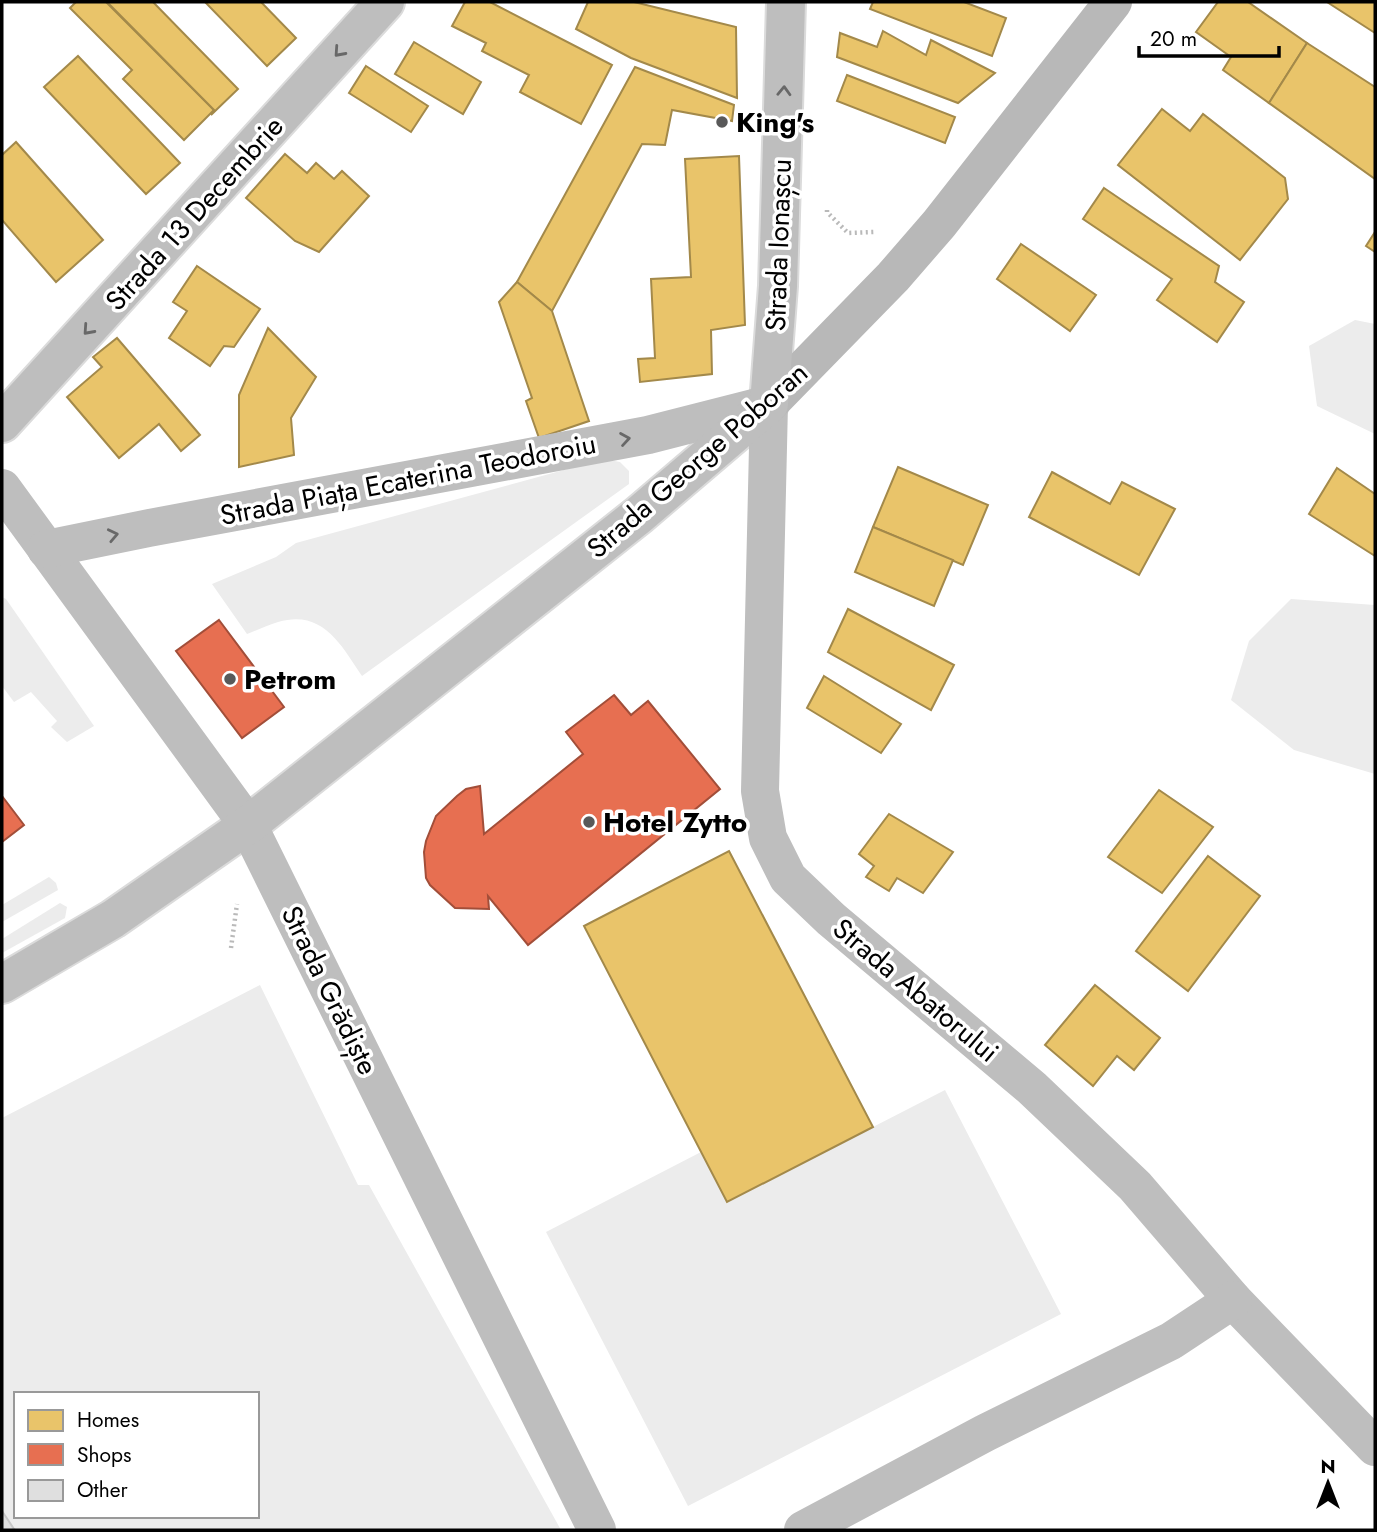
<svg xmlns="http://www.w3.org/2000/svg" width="1377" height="1532" viewBox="0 0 1377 1532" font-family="Jost,sans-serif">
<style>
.green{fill:#ececec;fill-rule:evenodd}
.homes{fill:#e9c46a;stroke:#a3894a;stroke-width:2}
.shops{fill:#e76f51;stroke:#a24e39;stroke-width:2}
.building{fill:#dfdfdf;stroke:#c7c7c7;stroke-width:2}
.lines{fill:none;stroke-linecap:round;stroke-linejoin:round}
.primary-casing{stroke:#dbdbdb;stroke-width:42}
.path{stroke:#b9b9b9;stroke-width:4.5;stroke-dasharray:2 3.5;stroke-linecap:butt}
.minor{stroke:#bebebe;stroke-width:38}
.secondary{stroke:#b8b8b8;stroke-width:38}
.primary{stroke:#bebebe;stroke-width:38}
.oneway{stroke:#686868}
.poi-dot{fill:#595959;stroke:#fff;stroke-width:2.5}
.labels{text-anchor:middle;stroke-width:7;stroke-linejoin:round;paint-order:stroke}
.poi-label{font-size:28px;font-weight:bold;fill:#000;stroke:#fff;text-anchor:start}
.street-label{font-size:28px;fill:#000;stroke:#fff}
</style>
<rect width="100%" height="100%" fill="#fff"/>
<!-- green -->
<g class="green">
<polygon points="1355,320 1375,324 1375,434 1317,406 1309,346"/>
<path d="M604,459L620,462L629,471V484L362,676C341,645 323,609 278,622C268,625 257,630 247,634L212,584L276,557L296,543Z"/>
<polygon points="2,597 6,599 94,726 67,742 51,727 57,721 31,692 14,702 2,686"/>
<polygon points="1291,599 1375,605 1375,774 1294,750 1231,700 1249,641"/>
<polygon points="49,877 56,883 58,890 2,922 2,905"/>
<polygon points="60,903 67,907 65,918 2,953 2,939"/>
<path d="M260,985L358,1185H369L561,1530H2V1118ZM16,1394H257V1516H16Z"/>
<polygon points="945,1090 1061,1314 688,1506 546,1232 701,1152 727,1202"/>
</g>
<!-- homes -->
<g class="homes">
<polygon points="76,2 106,2 214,110 184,140 123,79 132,70 70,8"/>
<polygon points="107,2 153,2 238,89 211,115 214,110"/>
<polygon points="205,2 261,2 296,38 267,66"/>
<polygon points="465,2 490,2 612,65 581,124 520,92 529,75 482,51 486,43 452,26"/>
<polygon points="588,2 634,2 736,27 737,98 631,58 576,29"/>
<polygon points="873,2 964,2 1006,18 992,56 870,9"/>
<polygon points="1218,2 1248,2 1307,43 1269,103 1223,70 1231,57 1196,32"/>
<polygon points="1327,2 1375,2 1375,33"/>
<polygon points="883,31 926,55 931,40 995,73 958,103 837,57 840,33 877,47"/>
<polygon points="414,42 481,82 463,114 395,74"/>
<polygon points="1307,43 1375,87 1375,179 1269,103"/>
<polygon points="78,56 180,163 146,194 44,87"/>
<polygon points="366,66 428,106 411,132 349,93"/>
<polygon points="635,67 734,105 732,121 672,110 665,145 642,144 552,311 517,282"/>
<polygon points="847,75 955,117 945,143 837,101"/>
<polygon points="1162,109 1190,131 1203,114 1285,178 1288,199 1240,260 1118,165"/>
<polygon points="16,142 103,240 56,282 2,220 2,155"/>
<polygon points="285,154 307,173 316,163 334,179 342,171 369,196 319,252 295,241 246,198"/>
<polygon points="739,156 745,325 711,330 712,374 640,382 638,359 655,358 651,279 691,277 685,159"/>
<polygon points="1104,188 1219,266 1215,282 1244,302 1217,342 1157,300 1172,279 1083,219"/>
<polygon points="1375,232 1375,252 1366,246"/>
<polygon points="1021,244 1096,295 1070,331 997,279"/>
<polygon points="197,266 260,309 234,347 224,346 210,366 169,338 187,311 173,302"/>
<polygon points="517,282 552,311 589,421 539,438 526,401 532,398 499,302"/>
<polygon points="268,328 316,377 291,418 294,455 239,467 239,395"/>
<polygon points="117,338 200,435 181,451 159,424 119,458 67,397 102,367 93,357"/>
<polygon points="898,467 988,505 963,565 873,527"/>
<polygon points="1337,468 1375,494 1375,556 1309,514"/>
<polygon points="1052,472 1110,504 1122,482 1175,509 1139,575 1029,517"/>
<polygon points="873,527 953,560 934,606 855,572"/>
<polygon points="848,609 954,665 931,710 828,652"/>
<polygon points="824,676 901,724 881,753 807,708"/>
<polygon points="1159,790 1213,827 1162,893 1108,857"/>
<polygon points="889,814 953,852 923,893 897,878 889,891 866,877 874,866 859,854"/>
<polygon points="729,851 873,1127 727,1202 584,926"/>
<polygon points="1208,856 1260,896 1188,991 1136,951"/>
<polygon points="1095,985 1160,1038 1134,1070 1117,1056 1093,1086 1045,1045"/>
</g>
<!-- shops -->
<g class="shops">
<polygon points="219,620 284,707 242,738 176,651"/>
<polygon points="614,695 631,715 648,701 720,789 528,945 488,896 489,909 455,908 430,885 426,878 424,852 426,841 436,816 457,796 466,789 480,786 484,834 583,754 566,732"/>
<polygon points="2,796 24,825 2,842"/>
</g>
<!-- building -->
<polygon class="building" points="2,1511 14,1529 15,1530 2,1530"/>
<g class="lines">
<defs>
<g id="primary">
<polyline points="2,423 385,2"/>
<polyline points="2,984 113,919 248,825 639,515 769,404 778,286 786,2"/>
</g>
</defs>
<!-- primary casing -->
<use href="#primary" class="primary-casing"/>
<!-- path -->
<g class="path">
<polyline points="827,210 827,212 848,233 874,232"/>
<polyline points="231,948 237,904"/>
</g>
<!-- minor -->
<g class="minor">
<polyline points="2,488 248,825 597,1530"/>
<polyline points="46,549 149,528 648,435 769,404 760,791 768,838 788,878 831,919 1032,1088 1135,1186 1233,1300 1375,1447"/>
<polyline points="803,1530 985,1433 1171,1341 1233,1300"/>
</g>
<!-- secondary -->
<polyline class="secondary" points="769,404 893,277 939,224 1113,2"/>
<!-- primary -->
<use href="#primary" class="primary"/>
</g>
<!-- one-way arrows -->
<defs><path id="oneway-chevron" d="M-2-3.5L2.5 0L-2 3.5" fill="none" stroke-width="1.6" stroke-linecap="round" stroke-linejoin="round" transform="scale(1.75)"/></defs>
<g class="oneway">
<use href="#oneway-chevron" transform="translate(339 52) rotate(132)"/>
<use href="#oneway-chevron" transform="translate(784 91) rotate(-88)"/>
<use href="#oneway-chevron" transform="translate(88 330) rotate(132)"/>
<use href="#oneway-chevron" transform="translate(625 439) rotate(-9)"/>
<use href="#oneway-chevron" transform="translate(113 535) rotate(-12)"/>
</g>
<!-- markers -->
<g class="poi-dot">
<circle cx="722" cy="122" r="7"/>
<circle cx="230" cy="679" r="7"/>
<circle cx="589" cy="822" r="7"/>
</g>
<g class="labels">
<!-- poi labels -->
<g class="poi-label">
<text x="736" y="132">King's</text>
<text x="244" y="689">Petrom</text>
<text x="603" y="832">Hotel Zytto</text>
</g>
<!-- street labels -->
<g class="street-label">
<text transform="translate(194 213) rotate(-48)" y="10">Strada 13 Decembrie</text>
<text transform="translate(778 245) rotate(-88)" y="10">Strada Ionașcu</text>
<text transform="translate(697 460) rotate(-41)" y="10">Strada George Poboran</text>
<text transform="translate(408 479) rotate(-11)" y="10">Strada Piața Ecaterina Teodoroiu</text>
<text transform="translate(330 990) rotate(64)" y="10">Strada Grădiște</text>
<text transform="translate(916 990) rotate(40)" y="10">Strada Abatorului</text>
</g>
</g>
<!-- border -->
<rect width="1377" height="1532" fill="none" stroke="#000000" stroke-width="7"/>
<!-- legend -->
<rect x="14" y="1392" width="245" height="126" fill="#ffffff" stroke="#999999" stroke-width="2"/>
<rect x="28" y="1410" width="35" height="21" fill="#e9c46a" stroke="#999999" stroke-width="2"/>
<text x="77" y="1427" font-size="21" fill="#000000">Homes</text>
<rect x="28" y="1444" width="35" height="21" fill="#e76f51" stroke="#999999" stroke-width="2"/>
<text x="77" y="1462" font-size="21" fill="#000000">Shops</text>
<rect x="28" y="1480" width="35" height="21" fill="#dfdfdf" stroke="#999999" stroke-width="2"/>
<text x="77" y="1497" font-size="21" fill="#000000">Other</text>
<!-- north arrow -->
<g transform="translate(1328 1483)" stroke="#ffffff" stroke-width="5" paint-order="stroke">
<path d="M0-5L12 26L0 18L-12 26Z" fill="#000000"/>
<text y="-10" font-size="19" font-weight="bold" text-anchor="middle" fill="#000000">N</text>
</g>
<!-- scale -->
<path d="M1139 46v10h140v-10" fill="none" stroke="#000000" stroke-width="3.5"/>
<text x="1150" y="46" font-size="21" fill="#000000" stroke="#ffffff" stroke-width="5" paint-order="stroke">20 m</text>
</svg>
